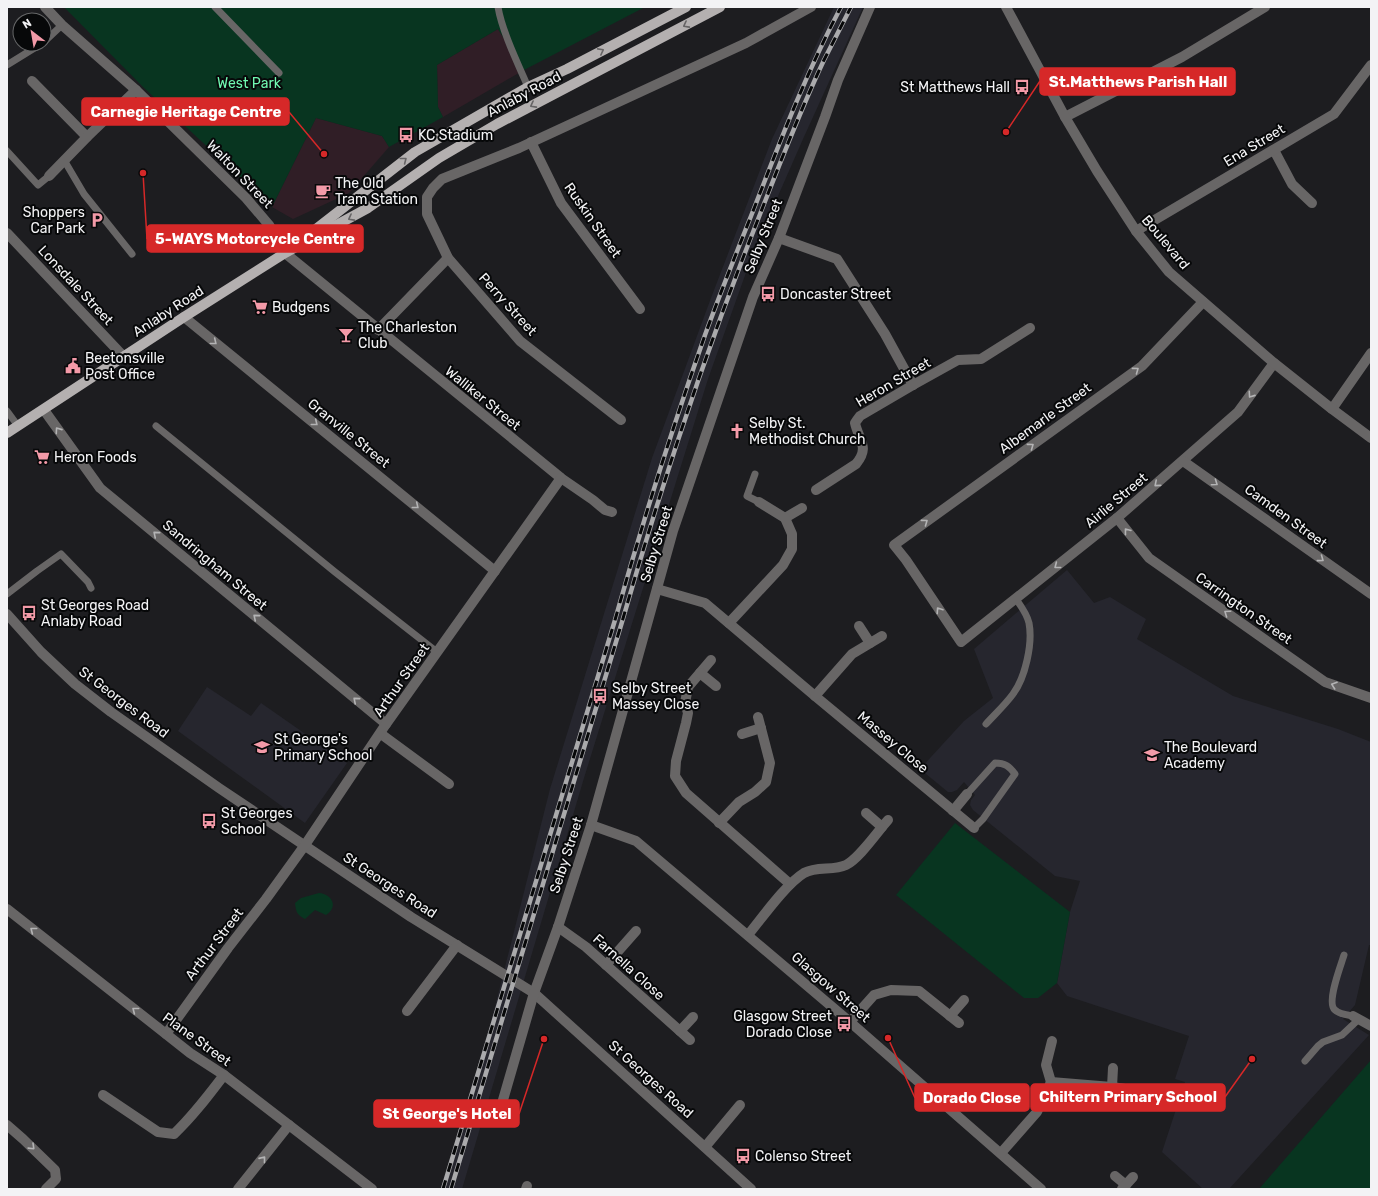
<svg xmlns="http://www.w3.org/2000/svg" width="1378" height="1196" viewBox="0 0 1378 1196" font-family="Rubik,sans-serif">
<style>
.commercial{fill:#301e26}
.built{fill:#26262e}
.green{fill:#083520}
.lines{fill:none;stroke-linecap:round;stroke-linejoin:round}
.service{stroke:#686666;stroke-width:7}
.minor{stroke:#686666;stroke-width:10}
.tertiary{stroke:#686666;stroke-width:10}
.primary{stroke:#b4b0b0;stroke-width:10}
.rail-casing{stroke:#aaaaac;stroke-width:4.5}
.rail{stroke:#070809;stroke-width:3;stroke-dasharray:9;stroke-linecap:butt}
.oneway{stroke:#666465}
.oneway2{stroke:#b4b4b5}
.labels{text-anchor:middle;stroke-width:4;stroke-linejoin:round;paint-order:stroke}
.park-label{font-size:14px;fill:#70f8b1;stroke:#070809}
.poi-label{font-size:14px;fill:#f3f3f5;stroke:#070809;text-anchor:start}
.street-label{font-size:14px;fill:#f3f3f5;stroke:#070809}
.leader{fill:none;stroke:#d62828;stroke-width:1.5}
.callout-dot{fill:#d62828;stroke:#070809;stroke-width:1.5}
.callout{fill:#d62828;stroke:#d62828;stroke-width:1.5}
.callout-label{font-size:15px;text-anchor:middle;font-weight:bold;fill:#fff}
</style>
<rect width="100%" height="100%" fill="#1d1d20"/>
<!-- commercial -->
<g class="commercial">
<polygon points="498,29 524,70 443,117 438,107 437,65"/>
<polygon points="316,118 382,136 389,147 349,193 293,219 272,207"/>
</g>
<!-- built -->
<g class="built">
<polygon points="834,7 863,7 803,139 753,253 708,379 584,778 462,1189 441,1189 478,1074 550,789 652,458 711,298 772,139"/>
<polygon points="1067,570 1094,603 1110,597 1146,619 1137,639 1233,696 1338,729 1371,742 1371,945 1369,945 1355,1005 1343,1019 1369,1035 1229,1189 1203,1189 1162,1152 1185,1082 1175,1079 1189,1036 1067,996 1057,983 1070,912 1080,881 1055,876 973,810 970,805 971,800 975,795 964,782 957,790 952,792 948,792 920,769 964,721 993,698 974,649"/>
<polygon points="207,687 251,716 261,703 347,763 305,823 178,731"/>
</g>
<!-- green -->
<g class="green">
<polygon points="64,7 645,7 524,70 498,29 437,65 438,107 443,117 389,147 382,136 316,118 272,207 143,87"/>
<polygon points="955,823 1070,912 1057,983 1038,998 1024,998 896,895"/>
<path d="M319,893C332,894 339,907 326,915L315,910L305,919C297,915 296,912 295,903L301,898Z"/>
<polygon points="1371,1060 1371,1189 1259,1189"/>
</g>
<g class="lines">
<!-- service -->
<g class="service">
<polyline points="215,7 279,73"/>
<path d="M498,7C502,31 518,64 528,87"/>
<polyline points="44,42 62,25"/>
<polyline points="7,65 41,44"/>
<polyline points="7,151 38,185 49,176"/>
<polyline points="64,160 84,194 132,254"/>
<polyline points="7,411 18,426"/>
<polyline points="156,426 335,572 437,652"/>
<polyline points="755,474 747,496 759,502"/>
<polyline points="7,594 37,571 61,554 88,582 91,588"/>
<path d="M986,724C995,714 1005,705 1013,694C1025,678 1033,644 1029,623C1027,614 1021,606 1016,599"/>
<path d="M967,794L995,763C1005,763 1009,766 1015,774L983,819L974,828"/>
<path d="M1344,955C1341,965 1326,1003 1335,1010C1339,1014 1347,1015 1353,1016"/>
<polyline points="1305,1061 1318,1046 1323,1042 1342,1035 1359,1019"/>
</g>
<!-- minor -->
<g class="minor">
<polyline points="45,7 62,25 136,90 246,198 269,225 285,253 561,478 593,500 605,510 612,512"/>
<polyline points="32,81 87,137"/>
<polyline points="1065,117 1182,57 1265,7"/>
<polyline points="531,142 561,203 640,309"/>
<polyline points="1274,150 1292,184 1312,203"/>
<polyline points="49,176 87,137 136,90"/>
<polyline points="1136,231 1334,114 1371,65"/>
<polyline points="7,233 124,357"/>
<polyline points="779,238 837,259 885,334 913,385"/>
<polyline points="1203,302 1142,366 894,545 906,560 961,642 1117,518 1238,412 1274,363"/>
<polyline points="184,317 495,571"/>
<polyline points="378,330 448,258"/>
<polyline points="1332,409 1371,353"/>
<polyline points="44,410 100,488 386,724"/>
<polyline points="621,420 520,341 448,258 427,214 427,197 433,188 442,179 519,148 746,43 811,7"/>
<polyline points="1183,461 1371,594"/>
<path d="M816,490L856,464C870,447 859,441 855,423L857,420L860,416L913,385L958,360L981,359L1030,328"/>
<polyline points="785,518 802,508"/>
<polyline points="1117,518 1149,558 1325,682 1371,698"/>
<polyline points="657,589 705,603 815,696 974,828"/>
<polyline points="7,614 41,652 75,684 111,712 219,788 411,917 534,993 751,1189"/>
<polyline points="729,623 783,565 792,549 792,534 785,518 759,502"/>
<polyline points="859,626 870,643"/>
<polyline points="711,660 688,687 685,703 688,713 686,723 676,761 675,776 686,793 790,884"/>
<polyline points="700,673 716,686"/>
<polyline points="815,696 852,654 882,636"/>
<polyline points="381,734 449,784"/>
<polyline points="742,734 761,728"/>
<polyline points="953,811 967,794"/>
<polyline points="866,813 882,827"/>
<polyline points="719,823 739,802 755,792 766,782 770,763 758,717"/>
<polyline points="591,825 636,841 850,1022 1041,1189"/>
<polyline points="7,909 166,1034 190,1053 224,1075 372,1189"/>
<polyline points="558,927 586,947 690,1040"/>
<path d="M748,935C762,918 786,884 804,873C817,866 833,871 846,865C859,859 878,831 888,820"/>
<polyline points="606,965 636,931"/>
<polyline points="407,1011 457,945"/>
<polyline points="950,1016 964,1000"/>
<polyline points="1353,1016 1371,1026"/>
<polyline points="850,1022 874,995 891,990 919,991 959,1023"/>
<polyline points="680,1031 693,1017"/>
<polyline points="166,1034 228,948 266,899 305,845 386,724 561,478"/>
<polyline points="1051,1082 1046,1065 1052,1041"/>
<polyline points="1112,1087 1113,1068"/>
<path d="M103,1095L158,1132L174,1134C193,1116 208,1096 224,1075"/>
<polyline points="503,1100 534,993 558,927 591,825 673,531 753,297 779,238 825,117 838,80 870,7"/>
<polyline points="7,1125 23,1139 55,1170 56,1179 46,1189"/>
<polyline points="705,1147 740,1105"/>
<polyline points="1001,1153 1037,1112 1051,1082 1112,1087 1125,1089"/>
<polyline points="1115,1176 1126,1185"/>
<polyline points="238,1189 289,1125"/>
<polyline points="526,1189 527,1186"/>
<polyline points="1122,1189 1133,1177"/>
</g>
<!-- tertiary -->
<polyline class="tertiary" points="1006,7 1065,117 1097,171 1136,231 1169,272 1274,363 1332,409 1371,438"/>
<!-- primary -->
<g class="primary">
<polyline points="307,236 415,152 528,87 567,69 686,7"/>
<polyline points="7,433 184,317 285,253 368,208 439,158 497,124 720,7"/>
</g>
<defs>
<g id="rail">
<path d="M443,1189L615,620C642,524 672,429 705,335C721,291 738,249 755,206C781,139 807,71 841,7"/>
<path d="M451,1189L622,622C661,486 705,353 757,222C778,168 799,113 824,60C833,42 842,25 851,7"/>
</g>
</defs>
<!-- rail casing -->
<use href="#rail" class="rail-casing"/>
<!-- rail -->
<use href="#rail" class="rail"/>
</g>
<!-- one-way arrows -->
<defs><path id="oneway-chevron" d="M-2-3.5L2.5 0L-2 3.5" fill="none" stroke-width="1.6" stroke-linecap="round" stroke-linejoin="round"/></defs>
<g class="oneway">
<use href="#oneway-chevron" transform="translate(686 25) rotate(152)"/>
<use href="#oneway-chevron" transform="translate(601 51) rotate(-28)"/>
<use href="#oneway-chevron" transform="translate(533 105) rotate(152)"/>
<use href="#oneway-chevron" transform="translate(404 160) rotate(-38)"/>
<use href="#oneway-chevron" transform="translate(351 218) rotate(152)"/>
</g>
<g class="oneway2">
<use href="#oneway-chevron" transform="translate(214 342) rotate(39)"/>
<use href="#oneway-chevron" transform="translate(1136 370) rotate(-36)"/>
<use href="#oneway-chevron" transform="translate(1251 395) rotate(125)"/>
<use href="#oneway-chevron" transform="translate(315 423) rotate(39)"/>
<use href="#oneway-chevron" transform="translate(58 430) rotate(-125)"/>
<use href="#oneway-chevron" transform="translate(1031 446) rotate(-36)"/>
<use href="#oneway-chevron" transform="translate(1215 483) rotate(35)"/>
<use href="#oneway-chevron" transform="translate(1157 484) rotate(139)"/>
<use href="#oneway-chevron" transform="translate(416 506) rotate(39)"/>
<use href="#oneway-chevron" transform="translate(925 522) rotate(-36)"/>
<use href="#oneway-chevron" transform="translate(1127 531) rotate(-128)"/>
<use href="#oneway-chevron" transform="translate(156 534) rotate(-140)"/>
<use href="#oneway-chevron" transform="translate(1321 559) rotate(36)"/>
<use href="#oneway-chevron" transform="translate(1057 566) rotate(142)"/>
<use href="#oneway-chevron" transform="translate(939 610) rotate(-124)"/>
<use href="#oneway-chevron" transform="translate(1227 613) rotate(-145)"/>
<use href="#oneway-chevron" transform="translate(256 617) rotate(-140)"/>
<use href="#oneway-chevron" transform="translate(1334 685) rotate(-161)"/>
<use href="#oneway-chevron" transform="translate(356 700) rotate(-140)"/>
<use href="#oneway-chevron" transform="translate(33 930) rotate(-142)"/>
<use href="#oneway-chevron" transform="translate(135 1010) rotate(-142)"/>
<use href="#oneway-chevron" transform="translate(32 1147) rotate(44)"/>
<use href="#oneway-chevron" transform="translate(263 1159) rotate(-51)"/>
</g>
<!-- icons -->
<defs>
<symbol id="bus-bare" viewBox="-9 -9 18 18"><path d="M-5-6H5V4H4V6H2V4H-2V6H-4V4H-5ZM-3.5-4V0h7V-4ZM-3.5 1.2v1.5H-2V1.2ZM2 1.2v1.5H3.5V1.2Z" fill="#f39aa8" stroke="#070809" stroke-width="2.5" paint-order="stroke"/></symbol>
<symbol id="cafe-bare" viewBox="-9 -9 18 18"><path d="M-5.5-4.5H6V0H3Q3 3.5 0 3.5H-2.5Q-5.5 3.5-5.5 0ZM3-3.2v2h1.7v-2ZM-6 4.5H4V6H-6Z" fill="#f39aa8" stroke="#070809" stroke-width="2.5" paint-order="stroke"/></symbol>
<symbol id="parking-bare" viewBox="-9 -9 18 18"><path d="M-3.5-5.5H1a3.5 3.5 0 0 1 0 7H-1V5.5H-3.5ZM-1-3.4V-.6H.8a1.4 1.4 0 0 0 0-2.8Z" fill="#f39aa8" stroke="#070809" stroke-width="2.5" paint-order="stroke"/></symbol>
<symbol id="supermarket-bare" viewBox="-9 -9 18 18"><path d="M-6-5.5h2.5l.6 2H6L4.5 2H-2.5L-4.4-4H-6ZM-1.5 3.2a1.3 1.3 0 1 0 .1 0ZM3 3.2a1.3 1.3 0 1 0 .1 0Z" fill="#f39aa8" stroke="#070809" stroke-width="2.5" paint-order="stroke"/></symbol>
<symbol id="bar-bare" viewBox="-9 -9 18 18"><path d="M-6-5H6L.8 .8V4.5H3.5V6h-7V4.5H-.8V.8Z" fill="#f39aa8" stroke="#070809" stroke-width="2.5" paint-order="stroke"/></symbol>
<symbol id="civic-bare" viewBox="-9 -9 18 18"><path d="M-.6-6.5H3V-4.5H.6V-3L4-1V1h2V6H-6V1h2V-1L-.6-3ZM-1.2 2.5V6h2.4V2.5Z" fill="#f39aa8" stroke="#070809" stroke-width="2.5" paint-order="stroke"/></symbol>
<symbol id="church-bare" viewBox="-9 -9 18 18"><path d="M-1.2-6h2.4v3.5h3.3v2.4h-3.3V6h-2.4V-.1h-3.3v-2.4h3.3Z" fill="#f39aa8" stroke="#070809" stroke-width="2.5" paint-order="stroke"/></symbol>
<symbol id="school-bare" viewBox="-9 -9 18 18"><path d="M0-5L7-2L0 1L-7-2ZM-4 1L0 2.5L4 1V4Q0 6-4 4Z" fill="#f39aa8" stroke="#070809" stroke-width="2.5" paint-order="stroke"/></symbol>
</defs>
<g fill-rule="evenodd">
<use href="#bus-bare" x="1011" y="76" width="22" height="22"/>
<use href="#bus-bare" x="395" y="124" width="22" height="22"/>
<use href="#cafe-bare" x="312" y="180" width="22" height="22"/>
<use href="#parking-bare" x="86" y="209" width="22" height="22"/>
<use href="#bus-bare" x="757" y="283" width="22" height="22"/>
<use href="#supermarket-bare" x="249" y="296" width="22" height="22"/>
<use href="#bar-bare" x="335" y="324" width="22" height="22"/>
<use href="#civic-bare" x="62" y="355" width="22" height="22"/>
<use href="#church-bare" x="726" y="420" width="22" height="22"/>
<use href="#supermarket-bare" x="31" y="446" width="22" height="22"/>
<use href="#bus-bare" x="18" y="602" width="22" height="22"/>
<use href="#bus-bare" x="589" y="685" width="22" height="22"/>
<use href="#school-bare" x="251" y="736" width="22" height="22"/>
<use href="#school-bare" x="1141" y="744" width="22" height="22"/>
<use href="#bus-bare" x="198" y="810" width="22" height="22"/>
<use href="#bus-bare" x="833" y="1013" width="22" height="22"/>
<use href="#bus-bare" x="732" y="1145" width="22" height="22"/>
</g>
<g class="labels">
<!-- park labels -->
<g class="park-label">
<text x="249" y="88">West Park</text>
</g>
<!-- poi labels -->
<g class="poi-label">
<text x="1010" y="92" text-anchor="end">St Matthews Hall</text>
<text x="418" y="140">KC Stadium</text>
<text x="335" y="188">The Old<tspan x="335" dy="16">Tram Station</tspan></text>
<text x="85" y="217" text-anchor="end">Shoppers<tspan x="85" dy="16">Car Park</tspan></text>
<text x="780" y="299">Doncaster Street</text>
<text x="272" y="312">Budgens</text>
<text x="358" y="332">The Charleston<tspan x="358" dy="16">Club</tspan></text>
<text x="85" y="363">Beetonsville<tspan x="85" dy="16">Post Office</tspan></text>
<text x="749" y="428">Selby St.<tspan x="749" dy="16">Methodist Church</tspan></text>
<text x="54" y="462">Heron Foods</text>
<text x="41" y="610">St Georges Road<tspan x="41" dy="16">Anlaby Road</tspan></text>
<text x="612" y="693">Selby Street<tspan x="612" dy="16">Massey Close</tspan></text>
<text x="274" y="744">St George's<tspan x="274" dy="16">Primary School</tspan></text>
<text x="1164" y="752">The Boulevard<tspan x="1164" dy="16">Academy</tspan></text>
<text x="221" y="818">St Georges<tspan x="221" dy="16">School</tspan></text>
<text x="832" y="1021" text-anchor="end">Glasgow Street<tspan x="832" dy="16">Dorado Close</tspan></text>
<text x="755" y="1161">Colenso Street</text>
</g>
<!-- street labels -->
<g class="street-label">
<text transform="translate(524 94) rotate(-28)" y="5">Anlaby Road</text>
<text transform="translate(1254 145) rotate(-31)" y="5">Ena Street</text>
<text transform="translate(240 174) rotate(46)" y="5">Walton Street</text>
<text transform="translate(593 220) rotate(55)" y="5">Ruskin Street</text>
<text transform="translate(763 236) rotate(-68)" y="5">Selby Street</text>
<text transform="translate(1166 242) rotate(50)" y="5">Boulevard</text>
<text transform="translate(76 285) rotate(47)" y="5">Lonsdale Street</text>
<text transform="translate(508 304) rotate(48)" y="5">Perry Street</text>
<text transform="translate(168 311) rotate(-33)" y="5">Anlaby Road</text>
<text transform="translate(893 382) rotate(-30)" y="5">Heron Street</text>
<text transform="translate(483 398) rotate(39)" y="5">Walliker Street</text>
<text transform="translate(1045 418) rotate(-36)" y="5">Albemarle Street</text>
<text transform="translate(349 433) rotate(39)" y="5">Granville Street</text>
<text transform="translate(1116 500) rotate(-40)" y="5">Airlie Street</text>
<text transform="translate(1286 516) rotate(36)" y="5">Camden Street</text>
<text transform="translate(656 544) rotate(-73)" y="5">Selby Street</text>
<text transform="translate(215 565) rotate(40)" y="5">Sandringham Street</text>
<text transform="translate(1244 608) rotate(35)" y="5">Carrington Street</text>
<text transform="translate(401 680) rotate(-55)" y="5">Arthur Street</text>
<text transform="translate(124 702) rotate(37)" y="5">St Georges Road</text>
<text transform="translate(893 742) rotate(40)" y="5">Massey Close</text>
<text transform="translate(566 855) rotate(-72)" y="5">Selby Street</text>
<text transform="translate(390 885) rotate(33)" y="5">St Georges Road</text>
<text transform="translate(214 944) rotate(-53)" y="5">Arthur Street</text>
<text transform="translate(629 967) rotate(42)" y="5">Farnella Close</text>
<text transform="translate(831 987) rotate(41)" y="5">Glasgow Street</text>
<text transform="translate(197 1039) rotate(36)" y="5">Plane Street</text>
<text transform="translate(651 1079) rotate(42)" y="5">St Georges Road</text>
</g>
</g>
<!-- callouts -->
<path class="leader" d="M1006 132L1040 81M324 154L289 112M143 173L147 239M1252 1059L1225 1097M888 1038L915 1098M544 1039L519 1114"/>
<g class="callout-dot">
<circle cx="1006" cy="132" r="4"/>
<circle cx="324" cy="154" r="4"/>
<circle cx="143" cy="173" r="4"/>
<circle cx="1252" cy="1059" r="4"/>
<circle cx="888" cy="1038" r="4"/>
<circle cx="544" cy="1039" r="4"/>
</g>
<g class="callout">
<rect x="1040" y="68" width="195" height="27" rx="4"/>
<rect x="82" y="98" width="207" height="27" rx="4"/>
<rect x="147" y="225" width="216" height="27" rx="4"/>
<rect x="1031" y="1084" width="194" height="27" rx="4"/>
<rect x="915" y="1084" width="114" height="27" rx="4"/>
<rect x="374" y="1100" width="145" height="27" rx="4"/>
</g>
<g class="callout-label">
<text x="1138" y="87">St.Matthews Parish Hall</text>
<text x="186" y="117">Carnegie Heritage Centre</text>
<text x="255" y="244">5-WAYS Motorcycle Centre</text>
<text x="1128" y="1102">Chiltern Primary School</text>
<text x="972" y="1103">Dorado Close</text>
<text x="447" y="1119">St George's Hotel</text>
</g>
<!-- border -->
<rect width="1378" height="1196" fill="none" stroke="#f3f3f5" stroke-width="16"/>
<!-- north arrow -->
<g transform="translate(32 32) rotate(329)"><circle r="19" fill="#070809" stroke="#656667"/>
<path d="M0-3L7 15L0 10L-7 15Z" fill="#f39aa8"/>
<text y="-6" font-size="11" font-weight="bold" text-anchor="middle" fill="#f3f3f5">N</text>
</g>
</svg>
